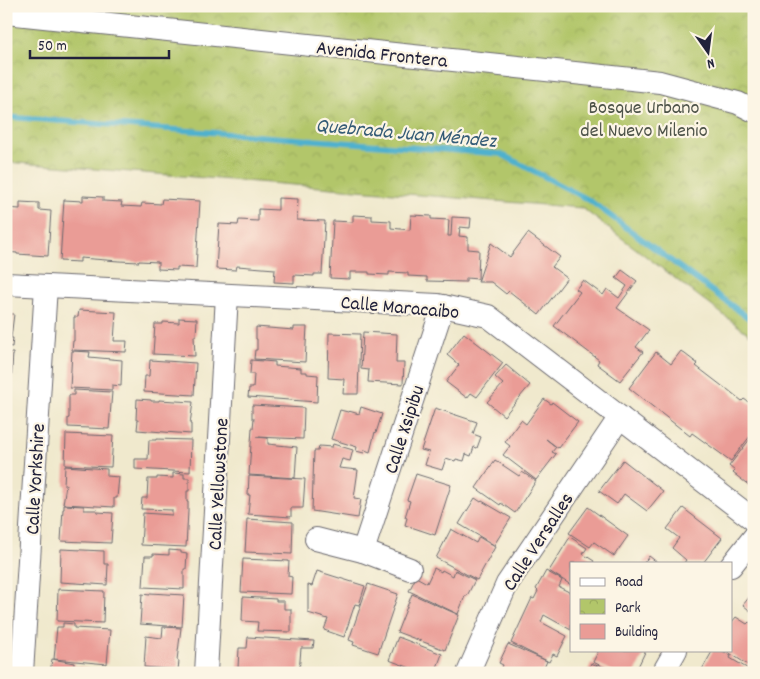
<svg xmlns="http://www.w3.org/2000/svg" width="760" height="679" viewBox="0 0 760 679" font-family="Dekko,sans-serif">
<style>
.park{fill:url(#park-crowns);stroke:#6a7452}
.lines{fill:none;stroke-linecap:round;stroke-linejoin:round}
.stream{stroke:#4fb1ce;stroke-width:5.5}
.building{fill:#ea9c96}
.minor-casing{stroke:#6a686e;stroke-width:24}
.minor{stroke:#fff;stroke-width:22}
.labels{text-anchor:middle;stroke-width:4.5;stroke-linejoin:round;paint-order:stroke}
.street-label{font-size:20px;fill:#22223b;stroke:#fcf5e5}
.park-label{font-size:20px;fill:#4d5349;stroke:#fcf5e5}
.water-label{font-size:21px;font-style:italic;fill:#345b76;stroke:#fcf5e5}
</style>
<defs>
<pattern id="park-crowns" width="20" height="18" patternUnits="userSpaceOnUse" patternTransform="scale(1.25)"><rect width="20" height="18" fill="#b2c66a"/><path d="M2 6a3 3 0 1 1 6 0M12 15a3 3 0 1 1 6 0" fill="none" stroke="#99aa5d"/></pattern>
</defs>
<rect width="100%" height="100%" fill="#fcf5e5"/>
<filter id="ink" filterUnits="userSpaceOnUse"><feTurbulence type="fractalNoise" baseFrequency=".02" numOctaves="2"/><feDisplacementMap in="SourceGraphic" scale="10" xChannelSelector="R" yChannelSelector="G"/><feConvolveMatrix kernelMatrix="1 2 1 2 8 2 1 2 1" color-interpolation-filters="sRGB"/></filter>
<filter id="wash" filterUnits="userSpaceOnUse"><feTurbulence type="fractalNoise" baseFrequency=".0096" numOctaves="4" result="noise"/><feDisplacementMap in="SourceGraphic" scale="20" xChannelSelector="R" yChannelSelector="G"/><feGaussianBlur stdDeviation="1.12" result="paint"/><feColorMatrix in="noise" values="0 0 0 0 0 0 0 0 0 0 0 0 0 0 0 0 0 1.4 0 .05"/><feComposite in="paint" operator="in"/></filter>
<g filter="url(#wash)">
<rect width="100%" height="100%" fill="#f0e9cd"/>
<!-- park -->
<polygon class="park" points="6,6 754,6 754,338 582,208 6,162"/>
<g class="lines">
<!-- stream -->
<polyline class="stream" points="6,117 501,154 589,200 754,322"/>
</g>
<g id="blocks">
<!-- building -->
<g class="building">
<polygon points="83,196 103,197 103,201 122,202 121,206 141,207 142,203 161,204 162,199 200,201 196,268 177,267 177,270 158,269 158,262 139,261 139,262 119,261 80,258 80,262 60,261 64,200 83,201"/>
<polygon points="278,198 298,199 297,220 325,221 322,274 314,274 314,276 294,275 294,283 274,282 275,269 237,266 236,270 216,269 219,224 238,225 239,220 258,221 258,209 278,210"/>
<polygon points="20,202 39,203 39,210 51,211 48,256 17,254 17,253 6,252 6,208 20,209"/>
<polygon points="353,215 372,216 372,220 391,221 391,228 410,230 411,215 431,216 431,219 449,220 448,236 451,236 452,217 471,218 470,228 460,227 459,236 468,237 468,249 479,250 478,279 466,278 466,282 427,281 427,277 408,276 408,273 389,272 389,275 369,274 369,272 350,272 350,279 330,278 333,221 353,222"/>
<polygon points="528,233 560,257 552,267 567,278 539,315 509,291 506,294 491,282 478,282 491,243 510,257"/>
<polygon points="622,270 637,281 617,308 649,330 636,347 643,352 620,381 597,364 599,360 554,326 580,292 576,289 583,280 603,295 607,289 619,298 627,286 616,278"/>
<polygon points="79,310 116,312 114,341 127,341 126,352 72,350 73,341 74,341 74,317 78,317"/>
<polygon points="6,314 14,314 11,338 13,338 12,347 6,346"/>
<polygon points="179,318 197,319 196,336 194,336 195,356 153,354 155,324 163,324 163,322 179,323"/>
<polygon points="256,327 294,330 294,327 307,327 305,362 254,359 255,350 257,350 257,339 256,339"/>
<polygon points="363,332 397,334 396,363 404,363 403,384 368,382 369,370 361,369"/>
<polygon points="329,333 360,334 358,394 343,394 344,379 328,378"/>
<polygon points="464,333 503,363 477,397 471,393 467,398 446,382 459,365 447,355"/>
<polygon points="72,351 90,352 89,357 122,360 121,386 112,385 112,390 70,388"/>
<polygon points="681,351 698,364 696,366 726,389 727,389 742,401 744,399 754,406 754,431 731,461 692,433 690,436 629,388 656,352 671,364"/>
<polygon points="6,353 13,353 11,385 6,385"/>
<polygon points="150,360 196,363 194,395 144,392 145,376 149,376"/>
<polygon points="251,360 275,362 275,366 301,368 301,372 307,372 307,374 318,375 317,402 248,397 249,388 253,388 254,374 250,374"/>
<polygon points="506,365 530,385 504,416 487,402 503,384 495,377"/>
<polygon points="74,390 112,392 109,429 68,427 68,418 69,418 69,395 74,395"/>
<rect x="6" y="392" width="3" height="13"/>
<polygon points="137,399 151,400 151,401 159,401 159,400 193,402 190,424 191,424 191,434 137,430 138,420 136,420"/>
<polygon points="544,399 551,404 552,402 578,422 558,448 546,439 556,447 552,452 556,454 536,480 503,455 510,446 505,442 515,428 521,420 526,424"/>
<polygon points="252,405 304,408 303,439 256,437 268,438 268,444 297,447 295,478 249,475 252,428 253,428 254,418 252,418"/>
<polygon points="361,407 382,414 376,433 375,432 370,452 365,450 364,453 356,451 357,447 331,439 340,410 348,412 349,411 359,414"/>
<polygon points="435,408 477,422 473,434 481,437 477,448 474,447 471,456 466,454 464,461 456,459 455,461 446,458 442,470 425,465 429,452 421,450"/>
<polygon points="6,426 9,426 8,448 6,448"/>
<polygon points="66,434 113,436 111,467 65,465"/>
<polygon points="754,434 754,489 733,473 735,471 729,466"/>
<polygon points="156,439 191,440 190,472 135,469 135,459 148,459 149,440 156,440"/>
<polygon points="333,444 353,450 350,461 342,459 339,468 358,470 354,498 361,499 358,518 312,511 314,451 318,451 319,446 332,447"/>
<polygon points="495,460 519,476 522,472 536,481 515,513 501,503 500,505 476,488"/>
<polygon points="623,460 663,491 647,511 624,494 617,504 599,491"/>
<polygon points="65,466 107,469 107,476 119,477 117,498 114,498 114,507 63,504 66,485 64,485"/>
<polygon points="173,473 184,474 184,478 189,478 189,491 187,491 187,502 188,502 188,511 186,547 141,545 143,513 172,515 172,510 141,509 142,498 147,498 148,479 157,479 157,477 173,478"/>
<polygon points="416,474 451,485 435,535 405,525 407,518 405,517 410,501 407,500"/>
<polygon points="249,476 305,479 303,508 291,508 291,517 248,514 250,495 248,495"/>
<polygon points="475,498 481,502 482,501 511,518 494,545 459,524"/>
<polygon points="64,505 84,506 84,510 97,510 97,512 113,513 111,543 61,541 63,509 64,509"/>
<polygon points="588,507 628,536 614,556 594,542 590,547 569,533"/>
<polygon points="683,508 722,538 703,563 684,563 686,560 672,548 679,538 667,529"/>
<polygon points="247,519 293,522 292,554 245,552"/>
<polygon points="451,529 476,543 479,537 495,547 477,580 436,558"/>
<polygon points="570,537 587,548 583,554 594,561 593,563 571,563 571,585 549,571"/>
<polygon points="61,549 104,551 104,564 108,564 107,585 60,582"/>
<polygon points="169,550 181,551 181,553 187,554 186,569 184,569 184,589 143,587 145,556 153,556 153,554 169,555"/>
<polygon points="649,556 658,563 644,563"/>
<polygon points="243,559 289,561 288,576 292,577 291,594 241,592"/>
<polygon points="434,568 441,572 442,570 453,576 455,570 475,580 467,596 465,596 458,614 409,591 416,577 427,583"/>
<polygon points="317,571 365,586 359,605 355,604 344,637 324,630 328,619 308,613 308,585 312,586"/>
<polygon points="546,571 562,580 559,587 571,593 571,630 544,615 541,622 567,636 557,656 553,654 549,662 511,643 532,598 534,599 538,591 536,589"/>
<polygon points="368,584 398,594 378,653 353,645 354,642 349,640"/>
<polygon points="58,589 104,591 103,623 57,621"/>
<polygon points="754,591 754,614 743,605"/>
<polygon points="150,593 184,595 182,627 140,624 142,594 150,595"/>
<polygon points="412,594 459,615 445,650 397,632"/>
<polygon points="243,597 276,599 276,601 284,601 284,609 291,609 291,632 257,631 258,622 242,621"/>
<polygon points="736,617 747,624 749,622 754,625 754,669 725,650 731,650 731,623"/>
<polygon points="63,623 74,624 74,628 110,630 107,664 54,659 57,627 63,627"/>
<polygon points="163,627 181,628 177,660 179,661 178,670 144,667 146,636 162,638"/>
<polygon points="248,637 314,641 313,648 301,648 299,673 238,668 239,648 247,648"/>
<polygon points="398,637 442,654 435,673 415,673 416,670 389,660"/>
<polygon points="508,644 547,661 542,673 500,673 503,665 499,663"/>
<polygon points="599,650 646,650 635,673 617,673 593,662"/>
<polygon points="713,650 721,650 731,656 730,658 750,670 748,673 700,673"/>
<polygon points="52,659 74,663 74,666 89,668 89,670 96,672 96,673 50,673"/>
<polygon points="591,663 613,673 587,673"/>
<polygon points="143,669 173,671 173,673 143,673"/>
</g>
</g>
</g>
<g filter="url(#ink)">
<use href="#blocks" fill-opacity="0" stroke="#6a686e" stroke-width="1"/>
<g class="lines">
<defs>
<g id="minor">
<polyline points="6,13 660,82 738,103 754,111"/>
<polyline points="6,284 438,305 488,316 754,520"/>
<polyline points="316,539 363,551 410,569"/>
<polyline points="363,551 443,306"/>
<polyline points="731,566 754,537"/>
<polyline points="22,673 46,286"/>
<polyline points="206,673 227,295"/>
<polyline points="468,673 507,584 620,417"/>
<polyline points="663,673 676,650"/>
</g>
</defs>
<!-- minor casing -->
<use href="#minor" class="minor-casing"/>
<!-- minor -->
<use href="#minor" class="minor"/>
</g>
</g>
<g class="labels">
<!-- street labels -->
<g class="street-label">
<text transform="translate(382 53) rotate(6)" y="7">Avenida Frontera</text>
<text transform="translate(400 306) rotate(5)" y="7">Calle Maracaibo</text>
<text transform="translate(403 429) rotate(-72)" y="7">Calle Xsipibu</text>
<text transform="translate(34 479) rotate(-87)" y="7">Calle Yorkshire</text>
<text transform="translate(217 484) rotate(-87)" y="7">Calle Yellowstone</text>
<text transform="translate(537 541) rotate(-57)" y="7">Calle Versalles</text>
</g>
<!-- park labels -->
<g class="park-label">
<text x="644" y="113">Bosque Urbano<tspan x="644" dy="23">del Nuevo Milenio</tspan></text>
</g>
<!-- water labels -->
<g class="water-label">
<text transform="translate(406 132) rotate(5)" y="7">Quebrada Juan Méndez</text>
</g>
</g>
<!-- margin -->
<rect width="760" height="679" fill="none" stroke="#fcf5e5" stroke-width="25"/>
<!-- legend -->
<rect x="570" y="562" width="162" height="90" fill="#fcf5e5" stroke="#a5a1a1"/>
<rect x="580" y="578" width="25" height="8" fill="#ffffff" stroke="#a5a1a1"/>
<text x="615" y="586" font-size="15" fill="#22223b">Road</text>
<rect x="580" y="599" width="25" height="15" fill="url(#park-crowns)" stroke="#a5a1a1"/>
<text x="615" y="612" font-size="15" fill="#22223b">Park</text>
<rect x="580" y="624" width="25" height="15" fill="#ea9c96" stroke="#a5a1a1"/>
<text x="615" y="636" font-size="15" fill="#22223b">Building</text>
<!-- north arrow -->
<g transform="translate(708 52) rotate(166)" stroke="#fcf5e5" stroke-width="4" paint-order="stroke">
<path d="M0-4L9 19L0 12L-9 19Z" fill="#22223b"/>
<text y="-8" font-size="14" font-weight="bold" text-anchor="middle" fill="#22223b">N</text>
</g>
<!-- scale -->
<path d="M30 50v8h139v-8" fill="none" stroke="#22223b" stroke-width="2.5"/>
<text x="38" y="50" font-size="15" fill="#22223b" stroke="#fcf5e5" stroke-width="4" paint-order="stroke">50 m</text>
</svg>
